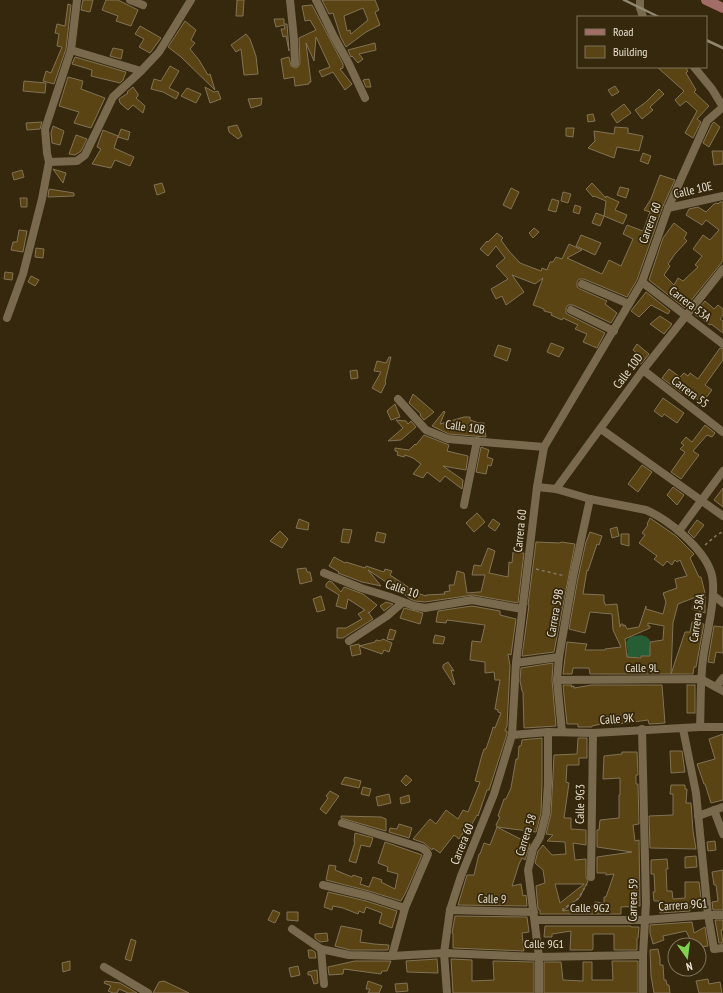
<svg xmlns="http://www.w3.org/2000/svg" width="723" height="993" viewBox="0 0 723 993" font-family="'PT Sans Narrow',sans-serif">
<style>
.forest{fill:#265d35}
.building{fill:#5a4414;stroke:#827356;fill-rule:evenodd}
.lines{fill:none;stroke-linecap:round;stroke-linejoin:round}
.path{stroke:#837862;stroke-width:1.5;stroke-dasharray:3 3;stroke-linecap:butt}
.minor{stroke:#796a4e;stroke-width:8}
.major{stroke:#a36c66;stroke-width:10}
.rail{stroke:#918771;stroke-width:2.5}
.labels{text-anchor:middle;stroke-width:3.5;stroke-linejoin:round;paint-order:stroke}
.street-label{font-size:12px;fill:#e8e0d0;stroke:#35280d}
</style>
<rect width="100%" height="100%" fill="#35280d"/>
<!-- forest -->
<polygon class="forest" points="641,635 647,637 650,640 649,647 652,649 654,655 638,657 630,657 628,665 617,653 628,653 626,642 630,637"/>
<!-- building -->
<g class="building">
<polygon points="83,0 93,0 90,12 81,10"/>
<polygon points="106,0 118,0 138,10 131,26 116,21 118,16 102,10"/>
<polygon points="237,0 244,0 243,16 236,16"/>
<path d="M322,0H375L379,10L375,12L380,25L366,32L346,47L341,38L333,13L329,14ZM363,8L368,20L351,34L350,30L347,31L344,16Z"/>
<polygon points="68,4 71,5 66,49 54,84 43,81 46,71 51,73 62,47 57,46 59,34 55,33 57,24 65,26"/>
<polygon points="312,5 343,64 343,68 340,69 352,84 345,90 333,72 322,77 319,71 330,67 316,37 314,61 306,43 311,82 309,82 309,84 295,86 294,77 284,79 281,59 289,57 291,66 295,68 298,67 300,63 299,38 316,30 310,20 305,21 302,6"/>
<polygon points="274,19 284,19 284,24 287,24 289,51 286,36 283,37 281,29 285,29 284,25 276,27"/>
<polygon points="185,21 196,30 191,40 195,43 190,49 199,60 208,75 210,74 215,90 181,57 168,47"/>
<polygon points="140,26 161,38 150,53 139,47 144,39 135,34"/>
<polygon points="246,34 250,39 256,56 258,74 244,75 241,49 236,52 231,45"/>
<polygon points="375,43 376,50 359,54 363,59 358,63 352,56 351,57 348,50"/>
<polygon points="113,48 123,50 121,59 110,56"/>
<polygon points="75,57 126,72 123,80 120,83 91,76 92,70 72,64"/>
<polygon points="170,66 179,71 169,88 179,93 176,99 163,92 151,89 154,79 161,81"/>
<polygon points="657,67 685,67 688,71 686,73 696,90 694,92 709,106 697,119 701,122 693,138 685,133 697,111 686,101 680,106 675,100 684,91"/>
<polygon points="68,77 83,81 81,89 105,98 91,128 74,123 79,112 59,106"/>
<polygon points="369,79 371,87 366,87 363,80"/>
<polygon points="24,81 46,83 45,93 23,91"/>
<polygon points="615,86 619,92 612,96 608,90"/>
<polygon points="133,87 138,94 138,96 136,98 145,106 143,113 133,105 128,110 120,103 119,99 128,93 127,92"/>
<polygon points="205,87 214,92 218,91 221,99 210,103"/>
<polygon points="187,88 201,94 196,103 181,96"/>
<polygon points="659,89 664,94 650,107 653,110 642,119 635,110 646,102"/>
<polygon points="262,98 261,105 251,108 248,99"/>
<polygon points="624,104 631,113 617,123 611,114"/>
<polygon points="593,114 595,121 588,122 587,115"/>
<polygon points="42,122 40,129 27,130 26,123"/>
<polygon points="714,122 720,127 709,147 703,143 712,124"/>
<polygon points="237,125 242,136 238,139 229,132 228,127"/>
<polygon points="53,126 64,131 60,145 52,143 51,133"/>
<polygon points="615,127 628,128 628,133 643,136 639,151 617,147 614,158 588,148 595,141 594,131 614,134"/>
<polygon points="566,128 574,128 573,137 566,136"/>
<polygon points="121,129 130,132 128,140 118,137"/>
<polygon points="103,130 118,136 114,148 134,157 130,166 115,160 111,168 92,164 101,149 97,147"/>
<polygon points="76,135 87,139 81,151 75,155 69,154"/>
<polygon points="712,151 723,151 723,164 714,165"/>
<polygon points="643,153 651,156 648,164 640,161"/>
<polygon points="53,169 66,173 63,183"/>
<polygon points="22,170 24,177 14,180 12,173"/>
<polygon points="660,175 675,180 663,206 637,280 627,297 584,279 579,279 577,282 577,287 580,289 607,301 605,304 617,313 611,323 573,305 568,305 566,308 566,313 569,315 605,333 597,348 583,342 587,334 575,329 578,325 563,318 562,320 551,315 552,313 544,311 544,309 533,305 543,278 535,284 512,275 524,292 506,305 502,296 496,299 491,289 508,279 496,266 505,258 496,246 488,256 480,249 487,241 488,242 497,233 503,238 501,240 509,251 520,263 541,271 542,268 547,270 550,262 553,262 556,257 562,259 569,244 582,250 567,258 602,274 609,260 621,266 633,239 623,234 627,225 643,231 650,212 644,210 651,199"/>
<polygon points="162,183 165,192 157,195 154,185"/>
<polygon points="592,183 606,198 606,196 619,202 615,210 627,215 623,224 604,216 606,201 594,196 593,197 586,189"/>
<polygon points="620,187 629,189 626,198 617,195"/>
<polygon points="511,188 519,192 511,209 503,205"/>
<polygon points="49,189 74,193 74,196 48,197"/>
<polygon points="563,192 571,194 568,203 561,201"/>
<polygon points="20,198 27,198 27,207 21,207"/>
<polygon points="552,199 559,201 556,212 548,210"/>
<polygon points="720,202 723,202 723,261 685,308 649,280 663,238 674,223 687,233 684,238 687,241 675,254 668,264 670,266 664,275 674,285 678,278 683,281 698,267 695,265 702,256 693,249 703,235 710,240 719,230 706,220 702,225 686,215 689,209 698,207 706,212 714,204 717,203 718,204"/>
<polygon points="575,205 581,207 579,214 573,212"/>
<polygon points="596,213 604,216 600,226 592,223"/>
<polygon points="534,228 539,232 533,238 529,233"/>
<polygon points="19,230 27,231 23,252 11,250 13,242 17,242"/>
<polygon points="581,235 601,243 595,255 576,246"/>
<polygon points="36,248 44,249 43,258 35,257"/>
<polygon points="5,272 13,273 12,280 4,279"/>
<polygon points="31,276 39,280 35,286 28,282"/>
<polygon points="646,292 670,311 668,314 651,305 639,317 631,311"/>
<polygon points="705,301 714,309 718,305 723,309 723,315 720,319 723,321 723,333 711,324 710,325 694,314"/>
<polygon points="660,316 672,324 664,334 650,324"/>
<polygon points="551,343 564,348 559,357 547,352"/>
<polygon points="637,344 649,354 641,364 635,360 639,355 633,350"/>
<polygon points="498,345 511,349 507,361 494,356"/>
<polygon points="720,348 723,349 723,360 705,385 712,390 702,403 685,389 682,393 662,378 669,369 680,377 684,373 688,376 690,373 698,379"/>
<polygon points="389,357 391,357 385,382 386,383 381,393 372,388 381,372 374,371 377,361 386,363"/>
<polygon points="357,370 358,378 351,379 350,371"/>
<polygon points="413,394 434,412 424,420 420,415 421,414 409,403"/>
<polygon points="663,398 684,413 677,423 664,414 662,417 654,411"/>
<polygon points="395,404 400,417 391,420 387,411"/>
<polygon points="444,411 445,412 440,424 464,417 470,417 470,420 479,423 484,423 486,437 449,434 432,426"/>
<polygon points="396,420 406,421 408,424 411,421 416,427 401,440 388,441 403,428"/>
<polygon points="705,425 715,433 712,437 707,435 693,451 699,455 681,479 671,472 685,452 680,449 684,445 681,443 686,437 692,442"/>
<polygon points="424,435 449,445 447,451 468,456 466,470 443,466 463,480 462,489 445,476 440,482 427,472 423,478 413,474 421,464 413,458 405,455 404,457 397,455 398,452 395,451 395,448 409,450 415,444 416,445"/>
<polygon points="481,447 489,450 487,457 493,459 491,466 488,465 486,474 476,472"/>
<polygon points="642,465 652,472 638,492 628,484"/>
<polygon points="673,487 684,495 677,505 667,495"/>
<polygon points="723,488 723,507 714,500"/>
<polygon points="477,513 485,522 474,532 466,523"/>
<path d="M650,518L676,536L694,554L690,558L699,577H701L705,593V613L692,609L696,597L678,604L673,623L671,674H590L589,668H573L572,674H563L567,642L587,644L585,650H605V649L621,647L613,630L612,614L590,612L585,633L569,629L578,578L586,542L590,532L602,536L599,545L597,544L588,571L587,570L583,594L604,595V602L605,603V605L617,604L620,627L621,624H623V626L625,625L627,629L639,627L646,606V609L663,614L666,602L663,593L677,588L675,579L687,576L680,560L677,562L675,560L672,565L667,561L663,566L654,559L657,556L639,543L645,535L642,533L648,525L647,524ZM648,623L664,626L663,640L650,642V656H641V658L627,657L625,639L650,628V626H648Z"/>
<polygon points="299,519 309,523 308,530 296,528"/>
<polygon points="493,519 500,524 495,531 488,526"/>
<polygon points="697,520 704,525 694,538 688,532"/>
<polygon points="617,527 619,536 612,538 610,529"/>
<polygon points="343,529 352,530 349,543 341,542"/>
<polygon points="280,531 288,539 282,548 270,541"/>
<polygon points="377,532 386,534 384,543 375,541"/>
<polygon points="621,534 629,534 629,546 621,544"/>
<polygon points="536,542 560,543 561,542 575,544 554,652 523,656 522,656 529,605 528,605"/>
<polygon points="488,548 495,551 489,573 508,577 509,562 512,563 513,552 524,553 518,603 473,595 425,602 415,601 410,599 400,591 401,590 398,590 368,570 381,586 362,582 338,573 339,572 329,566 334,557 345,563 346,562 365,568 366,566 384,572 385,569 392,571 390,575 417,593 426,596 426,595 445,594 444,592 450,591 449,585 454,585 457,571 464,573 467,593 479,592 481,592 485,575 472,575 474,565 481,566"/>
<polygon points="306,568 307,572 310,572 312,581 300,584 297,569"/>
<polygon points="329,581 332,582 341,592 344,587 363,594 377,605 369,613 368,612 373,619 343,638 337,638 337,628 346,628 362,619 358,614 365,610 348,599 346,609 336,606 339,595 326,587 326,584"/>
<polygon points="321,596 325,610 317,612 313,599"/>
<polygon points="386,602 393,604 384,611 380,606"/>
<polygon points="472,606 500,611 500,615 516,619 511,655 508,654 510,666 507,726 505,731 507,731 507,734 489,790 487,790 478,816 477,815 472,824 470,823 459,839 454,835 440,853 433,848 432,850 424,843 413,839 430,819 436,824 446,810 458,819 463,810 468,812 480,782 475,781 482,755 484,749 486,749 492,731 493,727 495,728 501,713 498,712 498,710 495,709 500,680 495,680 494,672 485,673 485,662 470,660 472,641 481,642 485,625 447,620 446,623 436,622 438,611"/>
<polygon points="404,608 423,613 420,624 400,618"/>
<polygon points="692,622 704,624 696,667 694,667 693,674 671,674 685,632 690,632"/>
<polygon points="714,626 723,627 723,653 716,652 714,663 708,662"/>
<polygon points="390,629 396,631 393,640 387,639"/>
<polygon points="435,635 445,637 443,644 433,643"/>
<polygon points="383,639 392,643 389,652 384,650 382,654 359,646 375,642 376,640 380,641"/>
<polygon points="359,644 361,654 352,656 350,646"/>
<polygon points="448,662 454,671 451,670 455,684 454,685 443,668 443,665"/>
<polygon points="553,663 552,680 556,726 524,728 523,692 522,691 520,681 521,668"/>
<polygon points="563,685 572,685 571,687 574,686 574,688 592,685 662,685 665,723 649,724 648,720 618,724 601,724 592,726 592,727 578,727 578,724 567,724"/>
<rect x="687" y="685" width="8" height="28"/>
<polygon points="723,734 723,800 711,803 705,784 704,784 697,764 715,759 709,739"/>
<polygon points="542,738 542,783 541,813 536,832 497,827 496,825 500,817 498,816 504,799 506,799 511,788 516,759 518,759 519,746 521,746 522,740"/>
<path d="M578,738H587V758H579V765H567L566,782L569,783L564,818H571V829L586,830V845L573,843L575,860L586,859V877L588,881L580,897L563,911L594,906L595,902L604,903V897H606L614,874L606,875V873H597V857L632,852L597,847V830H599L600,820L619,818V795H620V778L603,779L604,756L622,754V752H637L638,775H636V784H638L639,824L633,825L635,841L639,840L640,906L621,907V914H540V910L538,909L536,886L545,883L543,870L535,863L538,851L543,845L552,855L566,854L565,842L547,841L553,835L546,834L551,814L554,755L577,754ZM555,884H584L560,903Z"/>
<polygon points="670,751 682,751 685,772 671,773"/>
<polygon points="406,775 412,780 406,786 401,781"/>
<polygon points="345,777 361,781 359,788 341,784"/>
<polygon points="671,785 685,785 685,789 687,789 686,803 691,803 693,831 696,849 650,848 649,816 673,815 673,794 670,794"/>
<polygon points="363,787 371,789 369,796 361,794"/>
<polygon points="330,791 339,796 326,814 320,809 328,798 326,796"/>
<polygon points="389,794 391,803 378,806 376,797"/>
<polygon points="409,795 410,802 401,804 400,798"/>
<polygon points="341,816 381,817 386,819 386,831 341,818"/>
<polygon points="399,824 412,828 409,838 389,832 390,828 397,829"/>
<polygon points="497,827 530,844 525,860 522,858 519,864 512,886 521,884 523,896 526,895 527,906 458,905 467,875 474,875 479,854 480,854 484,843 490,845"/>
<polygon points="355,833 373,838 370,847 361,845 356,863 349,861 355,842 354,842"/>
<polygon points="715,841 716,850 708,851 707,842"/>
<polygon points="385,842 422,855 406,892 401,901 369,891 326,880 329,865 336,866 335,870 352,877 353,875 362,878 360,884 369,887 373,877 382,880 381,882 395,889 398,874 387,871 388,867 378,863"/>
<polygon points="696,856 697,867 685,868 685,857"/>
<polygon points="667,859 668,869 666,869 667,891 672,891 673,899 685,898 685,882 699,882 702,906 689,907 690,911 660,913 659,901 654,901 653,892 655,892 654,874 651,874 651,860"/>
<polygon points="723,870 723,910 713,910 712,902 718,901 716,885 714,885 712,872"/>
<polygon points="328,892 366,901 397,911 392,928 379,923 382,913 366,907 364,913 359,911 358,914 343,908 333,906 332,910 324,907"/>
<polygon points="273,910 280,913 275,923 268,920"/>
<polygon points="287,912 298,912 298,921 287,920"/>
<polygon points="455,916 527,917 529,932 522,933 524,951 453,948 453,933 452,933"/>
<polygon points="715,920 723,920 723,930 721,930 723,943 719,943"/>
<polygon points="692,922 694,933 705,927 708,946 699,947 699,945 693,945 686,931 663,936 664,940 653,944 650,933 650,925"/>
<polygon points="341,926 362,930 360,942 374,944 389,945 388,950 350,950 335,946"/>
<polygon points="545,926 631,926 631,927 639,927 638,938 637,938 637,950 614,950 614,934 593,934 593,949 592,950 570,950 571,931 552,934 552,937 544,937"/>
<polygon points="327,933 328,941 320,942 315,938 315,934"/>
<polygon points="131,939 136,941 131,961 125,959"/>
<polygon points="658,949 660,959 660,965 663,965 664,980 666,980 667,985 669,985 670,993 654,993 651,976 650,950"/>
<polygon points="308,950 312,950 315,952 316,958 309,958"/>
<polygon points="437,959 438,973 407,972 406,961"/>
<polygon points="451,959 472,960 472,981 494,980 493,961 534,962 534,993 453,993"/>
<polygon points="70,961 70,970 63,972 62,963"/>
<polygon points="355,961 391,961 387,971 382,971 381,974 344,969 343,974 329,975 328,967"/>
<polygon points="612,961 638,961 638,993 544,993 544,962 561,962 563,980 583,981 583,962 592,962 592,980 613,980"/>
<polygon points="298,966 300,975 291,977 289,968"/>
<polygon points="317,970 318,983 314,984 311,975 308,975 308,972"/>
<polygon points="708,979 709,984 720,982 722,993 699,993 696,981"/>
<polygon points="105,981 120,983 137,993 128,993 119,989 117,993 113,993 108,991 111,986 104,983"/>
<polygon points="164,981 189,993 153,993 159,982"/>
<polygon points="368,981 382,986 379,993 368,993 370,989 366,989"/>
<polygon points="407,983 408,991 396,992 395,984"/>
</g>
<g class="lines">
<!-- path -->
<g class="path">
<polyline points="705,545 718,534 723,532"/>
<polyline points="536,569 565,576"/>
<polyline points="563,911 563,909 578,899 587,884"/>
</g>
<!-- minor -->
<g class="minor">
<polyline points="130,0 143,5"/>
<polyline points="290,0 294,39 295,63"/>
<polyline points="316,0 334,37 348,62 365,98"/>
<polyline points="640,0 640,8 643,17"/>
<polyline points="71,50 141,71"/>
<polyline points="694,67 712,89 723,107"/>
<polyline points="49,162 77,161 85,155 113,97 141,71 159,52 191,0"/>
<polyline points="668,208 723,196"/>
<polyline points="642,282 723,344"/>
<polyline points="582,284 629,304"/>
<polyline points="571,310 614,331"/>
<polyline points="7,318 23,274 42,199 49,162 47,153 45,129 71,50 77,0"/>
<polyline points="643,370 723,432"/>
<polyline points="398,399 426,430 448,439 544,447"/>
<polyline points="601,429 723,516"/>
<path d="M537,487L556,489L590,499L646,510C668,519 703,548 711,572C718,593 706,636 703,659C700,682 701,704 700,727"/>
<polyline points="556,489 643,370 723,269"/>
<polyline points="464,505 477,441"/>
<polyline points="679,531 723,471"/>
<polyline points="324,573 361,588 390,597 414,606 425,608 472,600 522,609"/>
<polyline points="713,595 723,603"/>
<polyline points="349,641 387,616 403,602"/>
<polyline points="516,663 559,657"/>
<polyline points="557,680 701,679 723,691"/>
<polyline points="716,687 723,678"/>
<polyline points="642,729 646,903 643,955 643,993"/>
<polyline points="683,729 696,793 708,915 714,949 723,948"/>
<polyline points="562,732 557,680 559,657 573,577 590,499"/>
<polyline points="512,735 548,732 593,733 700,727 723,727"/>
<polyline points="714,810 723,834"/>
<polyline points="698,816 723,807"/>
<polyline points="342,823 422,848 426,851 428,854 405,908 392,956"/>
<polyline points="591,877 593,733"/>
<polyline points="323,885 368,896 405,908"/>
<polyline points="450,910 534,912"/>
<polyline points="535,920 645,920 708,915 723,915"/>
<polyline points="292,929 321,949 349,955 392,956 444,953 539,957 643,955"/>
<polyline points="321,949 324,984"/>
<polyline points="104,967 148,993"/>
<polyline points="447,993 444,953 450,910 461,876 494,794 512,735 516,663 537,487 544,447 642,282 668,208 707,121 723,107"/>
<polyline points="539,993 539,957 528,870 533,849 540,837 546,814 548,783 548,732"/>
</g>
<!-- major -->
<polyline class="major" points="706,0 723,8"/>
<!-- rail -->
<g class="rail">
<polyline points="624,0 659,17"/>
<polyline points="706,40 723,48"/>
</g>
</g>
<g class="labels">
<!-- street labels -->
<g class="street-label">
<text transform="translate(693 190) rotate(-13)" y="4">Calle 10E</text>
<text transform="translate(650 223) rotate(-70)" y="4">Carrera 60</text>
<text transform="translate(690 304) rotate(37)" y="4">Carrera 53A</text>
<text transform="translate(628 371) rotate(-53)" y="4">Calle 10D</text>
<text transform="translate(690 392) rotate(37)" y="4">Carrera 55</text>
<text transform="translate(465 427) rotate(8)" y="4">Calle 10B</text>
<text transform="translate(520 531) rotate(-84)" y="4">Carrera 60</text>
<text transform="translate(402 589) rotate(19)" y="4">Calle 10</text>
<text transform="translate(555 613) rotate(-80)" y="4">Carrera 59B</text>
<text transform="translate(697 618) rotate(-82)" y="4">Carrera 58A</text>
<text x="642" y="672">Calle 9L</text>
<text transform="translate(617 719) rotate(-4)" y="4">Calle 9K</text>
<text transform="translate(580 804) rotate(-89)" y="4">Calle 9G3</text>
<text transform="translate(526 835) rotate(-72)" y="4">Carrera 58</text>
<text transform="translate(462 844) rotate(-68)" y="4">Carrera 60</text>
<text transform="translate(492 899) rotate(2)" y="4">Calle 9</text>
<text transform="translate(633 900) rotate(-89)" y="4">Carrera 59</text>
<text transform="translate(683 905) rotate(-4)" y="4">Carrera 9G1</text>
<text x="590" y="912">Calle 9G2</text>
<text x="544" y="948">Calle 9G1</text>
</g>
</g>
<!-- legend -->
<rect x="577" y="16" width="130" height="52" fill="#35280d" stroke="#7d725b"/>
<rect x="585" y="29" width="20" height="6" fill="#a36c66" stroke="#7d725b"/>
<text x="613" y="36" font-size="12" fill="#e8e0d0">Road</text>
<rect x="585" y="46" width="20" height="12" fill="#5a4414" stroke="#7d725b"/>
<text x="613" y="56" font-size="12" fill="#e8e0d0">Building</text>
<!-- north arrow -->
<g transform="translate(687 957) rotate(166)"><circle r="19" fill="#35280d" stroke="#7d725b"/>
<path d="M0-3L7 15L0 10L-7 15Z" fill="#81d051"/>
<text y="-6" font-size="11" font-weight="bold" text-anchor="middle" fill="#e8e0d0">N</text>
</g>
</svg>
